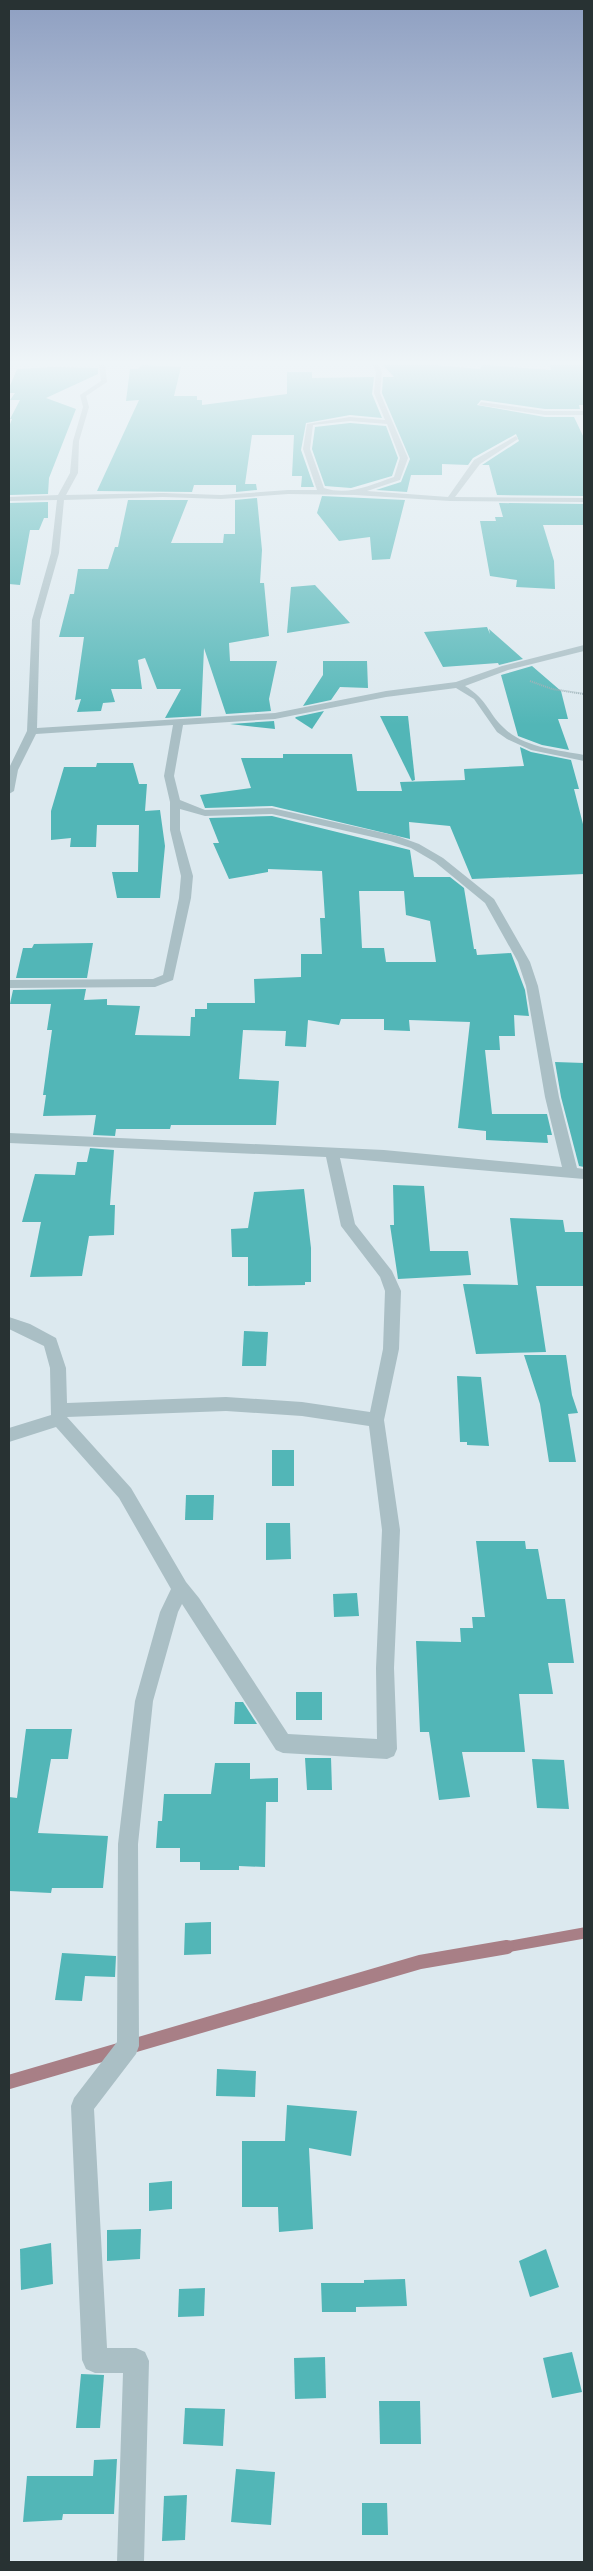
<svg xmlns="http://www.w3.org/2000/svg" width="593" height="2571" viewBox="0 0 593 2571" font-family="'IBM Plex Sans',sans-serif">
<style>
.lines{fill:none;stroke-linecap:round;stroke-linejoin:round}
.stream-far1{stroke:#a87f86;stroke-width:11}
.stream{stroke:#a87f86;stroke-width:14}
.building{fill:#52b6b7;fill-rule:evenodd}
.path{stroke:#94abb1;stroke-width:2;stroke-dasharray:1 1;stroke-linecap:butt}
.street{fill:#aabfc5;fill-rule:evenodd}
</style>
<rect width="100%" height="100%" fill="#dce9ef"/>
<g class="lines">
<!-- stream-far1 -->
<polyline class="stream-far1" points="500,1948 584,1933"/>
<!-- stream -->
<polyline class="stream" points="9,2082 420,1962 507,1947"/>
</g>
<!-- building -->
<g class="building">
<polygon points="142,365 181,367 174,396 197,396 197,400 202,400 202,405 287,394 287,372 312,372 312,378 374,377 372,394 382,418 350,415 306,423 301,450 314,487 301,487 302,476 292,476 294,435 252,435 245,484 256,484 257,490 236,492 236,485 194,485 192,492 97,491 139,400 126,401 130,369 138,369"/>
<polygon points="383,365 434,365 480,369 482,365 486,365 551,370 550,365 584,365 584,405 579,405 580,409 545,409 481,400 477,405 545,417 574,417 584,438 584,496 497,495 489,465 482,465 519,441 516,434 473,458 468,465 442,464 442,475 411,475 407,492 376,490 401,482 410,459 382,393 383,377 394,377"/>
<polygon points="54,367 98,368 98,374 46,398 76,409 49,478 48,494 9,495 9,427 12,419 10,419 20,400 10,400 15,393 9,393 9,388 17,369"/>
<polygon points="350,423 386,426 398,458 392,476 351,488 325,486 312,449 315,427"/>
<polygon points="322,496 405,500 390,559 372,560 370,537 339,541 317,513"/>
<polygon points="257,498 262,550 260,583 264,583 269,636 229,643 230,661 277,661 269,699 271,711 226,714 204,648 201,716 165,718 181,689 157,689 145,658 138,660 142,689 111,689 115,702 103,703 101,711 77,712 81,699 75,700 84,637 59,637 70,594 74,594 78,569 108,569 115,547 118,547 128,500 188,500 171,543 223,543 224,534 235,534 235,500"/>
<polygon points="48,502 48,518 44,518 39,530 30,530 20,585 9,584 9,503"/>
<polygon points="499,503 584,504 584,525 543,525 554,561 555,589 516,587 517,580 490,576 480,521 496,521 495,517 503,517"/>
<polygon points="315,585 350,623 287,633 291,587"/>
<polygon points="487,627 490,634 489,629 523,659 499,665 498,663 443,667 424,632"/>
<polygon points="323,661 367,661 368,688 340,687 331,700 303,706 323,675"/>
<polygon points="532,666 561,691 568,719 558,719 569,750 542,745 518,736 501,675"/>
<polygon points="324,711 312,729 295,718 296,717"/>
<polygon points="380,716 408,716 415,780 412,781"/>
<polygon points="274,721 275,729 230,724"/>
<polygon points="520,747 531,752 571,760 579,789 574,789 584,828 584,874 472,879 450,826 409,822 410,839 272,806 205,808 200,795 251,788 241,758 283,758 283,754 352,754 357,791 402,791 400,782 465,780 464,769 524,766"/>
<polygon points="97,763 133,763 139,784 147,784 145,811 160,810 165,846 160,898 117,898 112,872 138,872 139,825 97,825 96,847 70,847 71,838 51,840 51,811 64,767 96,767"/>
<path d="M272,816L410,850L414,877H450L464,888L474,949H476L477,955L511,953L525,990L529,1016L514,1015L515,1036H499L500,1050H485L492,1114H547L552,1135H547L548,1143L486,1140V1131L458,1128L470,1022L409,1020L410,1031L384,1030V1019H341L339,1025L308,1020L306,1047L285,1046L286,1031L243,1030L239,1079L279,1081L276,1125H171L170,1129H116L115,1136L93,1135L96,1115L43,1116L46,1095H43L52,1030H47L51,1004H10L13,990L86,989L84,1000L107,999V1005L140,1006L135,1035L190,1036L191,1017H195V1009H207V1003H255L254,979L301,977V954H322L320,918H325L322,871L268,869V872L229,879L213,843H219L209,818ZM359,891H404L406,915L430,921L436,962H386L384,948H362Z"/>
<polygon points="93,943 87,978 16,978 23,948 32,948 34,944"/>
<polygon points="555,1062 584,1063 584,1167 579,1166 561,1097"/>
<polygon points="90,1148 114,1150 110,1205 115,1205 114,1235 89,1236 82,1276 30,1277 41,1222 22,1222 35,1174 75,1175 77,1162 87,1162"/>
<polygon points="393,1185 424,1186 430,1251 468,1251 471,1275 398,1279 390,1225 394,1225"/>
<polygon points="304,1189 311,1248 311,1282 305,1282 305,1285 248,1286 248,1257 232,1257 231,1229 248,1228 254,1192"/>
<polygon points="510,1218 563,1220 565,1232 584,1232 584,1286 536,1286 546,1352 476,1354 463,1284 518,1285"/>
<polygon points="244,1331 268,1332 266,1366 242,1366"/>
<polygon points="524,1355 566,1355 572,1395 578,1413 568,1414 576,1462 549,1462 540,1404"/>
<polygon points="457,1376 481,1377 489,1446 467,1445 467,1442 460,1442"/>
<rect x="272" y="1450" width="22" height="36"/>
<polygon points="186,1495 214,1495 213,1520 185,1520"/>
<polygon points="266,1523 290,1523 291,1559 266,1560"/>
<polygon points="476,1541 525,1541 526,1549 538,1549 547,1599 565,1599 574,1663 548,1663 553,1694 519,1694 525,1752 462,1752 470,1797 439,1800 429,1732 420,1732 416,1641 461,1642 460,1628 473,1628 472,1617 485,1617"/>
<polygon points="357,1593 359,1616 334,1617 333,1594"/>
<rect x="296" y="1692" width="26" height="28"/>
<polygon points="235,1702 243,1702 257,1724 234,1724"/>
<polygon points="26,1729 72,1729 68,1759 51,1759 38,1833 108,1836 103,1888 52,1888 51,1893 9,1891 9,1797 17,1798"/>
<polygon points="305,1758 331,1758 332,1790 307,1790"/>
<polygon points="532,1759 564,1760 569,1809 537,1808"/>
<polygon points="215,1763 250,1763 250,1779 278,1778 278,1802 266,1802 265,1867 239,1866 239,1870 200,1870 200,1862 180,1862 180,1848 156,1848 158,1821 162,1821 164,1794 211,1794"/>
<polygon points="211,1922 211,1954 184,1955 185,1923"/>
<polygon points="62,1953 116,1956 115,1977 85,1976 82,2001 55,2000"/>
<polygon points="217,2069 256,2071 255,2097 216,2096"/>
<polygon points="287,2105 357,2111 351,2156 309,2148 313,2229 279,2232 278,2207 242,2207 242,2141 285,2141"/>
<polygon points="172,2181 172,2209 149,2211 149,2183"/>
<polygon points="141,2229 140,2259 107,2261 107,2230"/>
<polygon points="51,2243 53,2284 21,2290 20,2249"/>
<polygon points="546,2249 559,2287 530,2297 519,2261"/>
<polygon points="405,2279 407,2306 356,2307 356,2312 322,2312 321,2283 364,2283 364,2280"/>
<polygon points="205,2288 204,2316 178,2317 179,2289"/>
<polygon points="572,2352 582,2392 552,2398 543,2358"/>
<polygon points="325,2357 326,2398 295,2399 294,2358"/>
<polygon points="81,2374 104,2375 100,2428 76,2428"/>
<polygon points="379,2401 420,2401 421,2444 380,2444"/>
<polygon points="185,2408 225,2409 223,2446 183,2444"/>
<polygon points="117,2459 114,2514 63,2514 62,2520 23,2522 27,2476 93,2476 94,2460"/>
<polygon points="236,2469 275,2472 271,2525 231,2522"/>
<polygon points="187,2495 185,2540 162,2541 164,2496"/>
<polygon points="362,2503 387,2503 388,2535 362,2535"/>
</g>
<g class="lines">
<!-- path -->
<polyline class="path" points="530,681 552,689 584,694"/>
<!-- street -->
<g class="street">
<path d="M99,365H105L107,382L86,396L89,407L79,441L78,473L66,495L163,493L221,495L288,490H317L303,449L307,424L350,417L385,420L374,393L376,372L373,365H379L382,372L380,393L408,458L400,480L367,491L448,497L474,460L516,436L518,439L480,464L455,497L584,498V502L450,501L355,495L288,494L221,499L163,497L64,500L59,553L40,620L37,728L275,713L386,691L456,682L502,666L584,645V651L508,670L465,686C488,700 487,712 504,728C524,748 558,750 584,755V761L531,750L507,739L497,732L474,699L456,688L386,697L275,719L183,725L174,776L180,800L205,810L272,808L397,836L419,844L443,858L494,899L530,962L538,986L559,1097L577,1168L584,1169V1179L340,1158L355,1224L392,1271L401,1291L399,1349L384,1420L400,1530L394,1668L397,1749L394,1756L387,1759L283,1753L276,1750L182,1604L178,1612L153,1701L138,1844L139,2046L136,2054L94,2109L107,2348H136L145,2352L149,2361L144,2562H117L123,2373H95L86,2369L82,2360L71,2106L74,2098L117,2042L118,1844L135,1701L160,1612L171,1589L119,1498L56,1427L9,1442V1428L51,1415L50,1368L44,1346L9,1329V1317L30,1324L56,1338L66,1368L67,1403L226,1397L302,1402L370,1412L383,1349L385,1291L380,1277L341,1226L326,1157L9,1143V1133L384,1150L562,1167L545,1097L526,986L518,962L485,903L435,862L411,848L390,841L272,814L205,816L180,809V830L193,876L191,898L173,980L155,987L9,988V980L153,979L163,975L179,898L181,876L170,830V802L164,776L173,725L36,734L18,770L14,791L9,794V768L27,731L32,620L51,553L57,500L9,501V497L58,495L70,473L73,441L83,407L80,395L101,381ZM350,421L387,424L400,458L394,477C370,485 349,496 324,488L310,449L313,425ZM226,1411L302,1416L369,1426L382,1530L376,1668L377,1739L288,1734L199,1598L186,1582L131,1488L67,1417Z"/>
<polygon points="481,402 545,411 584,411 584,415 545,415 479,405"/>
</g>
</g>
<!-- sky -->
<linearGradient id="sky" x2="0" y2="1"><stop stop-color="#8e9fc1"/><stop offset="0.5" stop-color="#eff5f8"/><stop offset="1" stop-color="#eff5f8" stop-opacity="0"/></linearGradient>
<rect width="593" height="725" fill="url(#sky)"/>
<!-- border -->
<rect width="593" height="2571" fill="none" stroke="#283233" stroke-width="20"/>
</svg>
